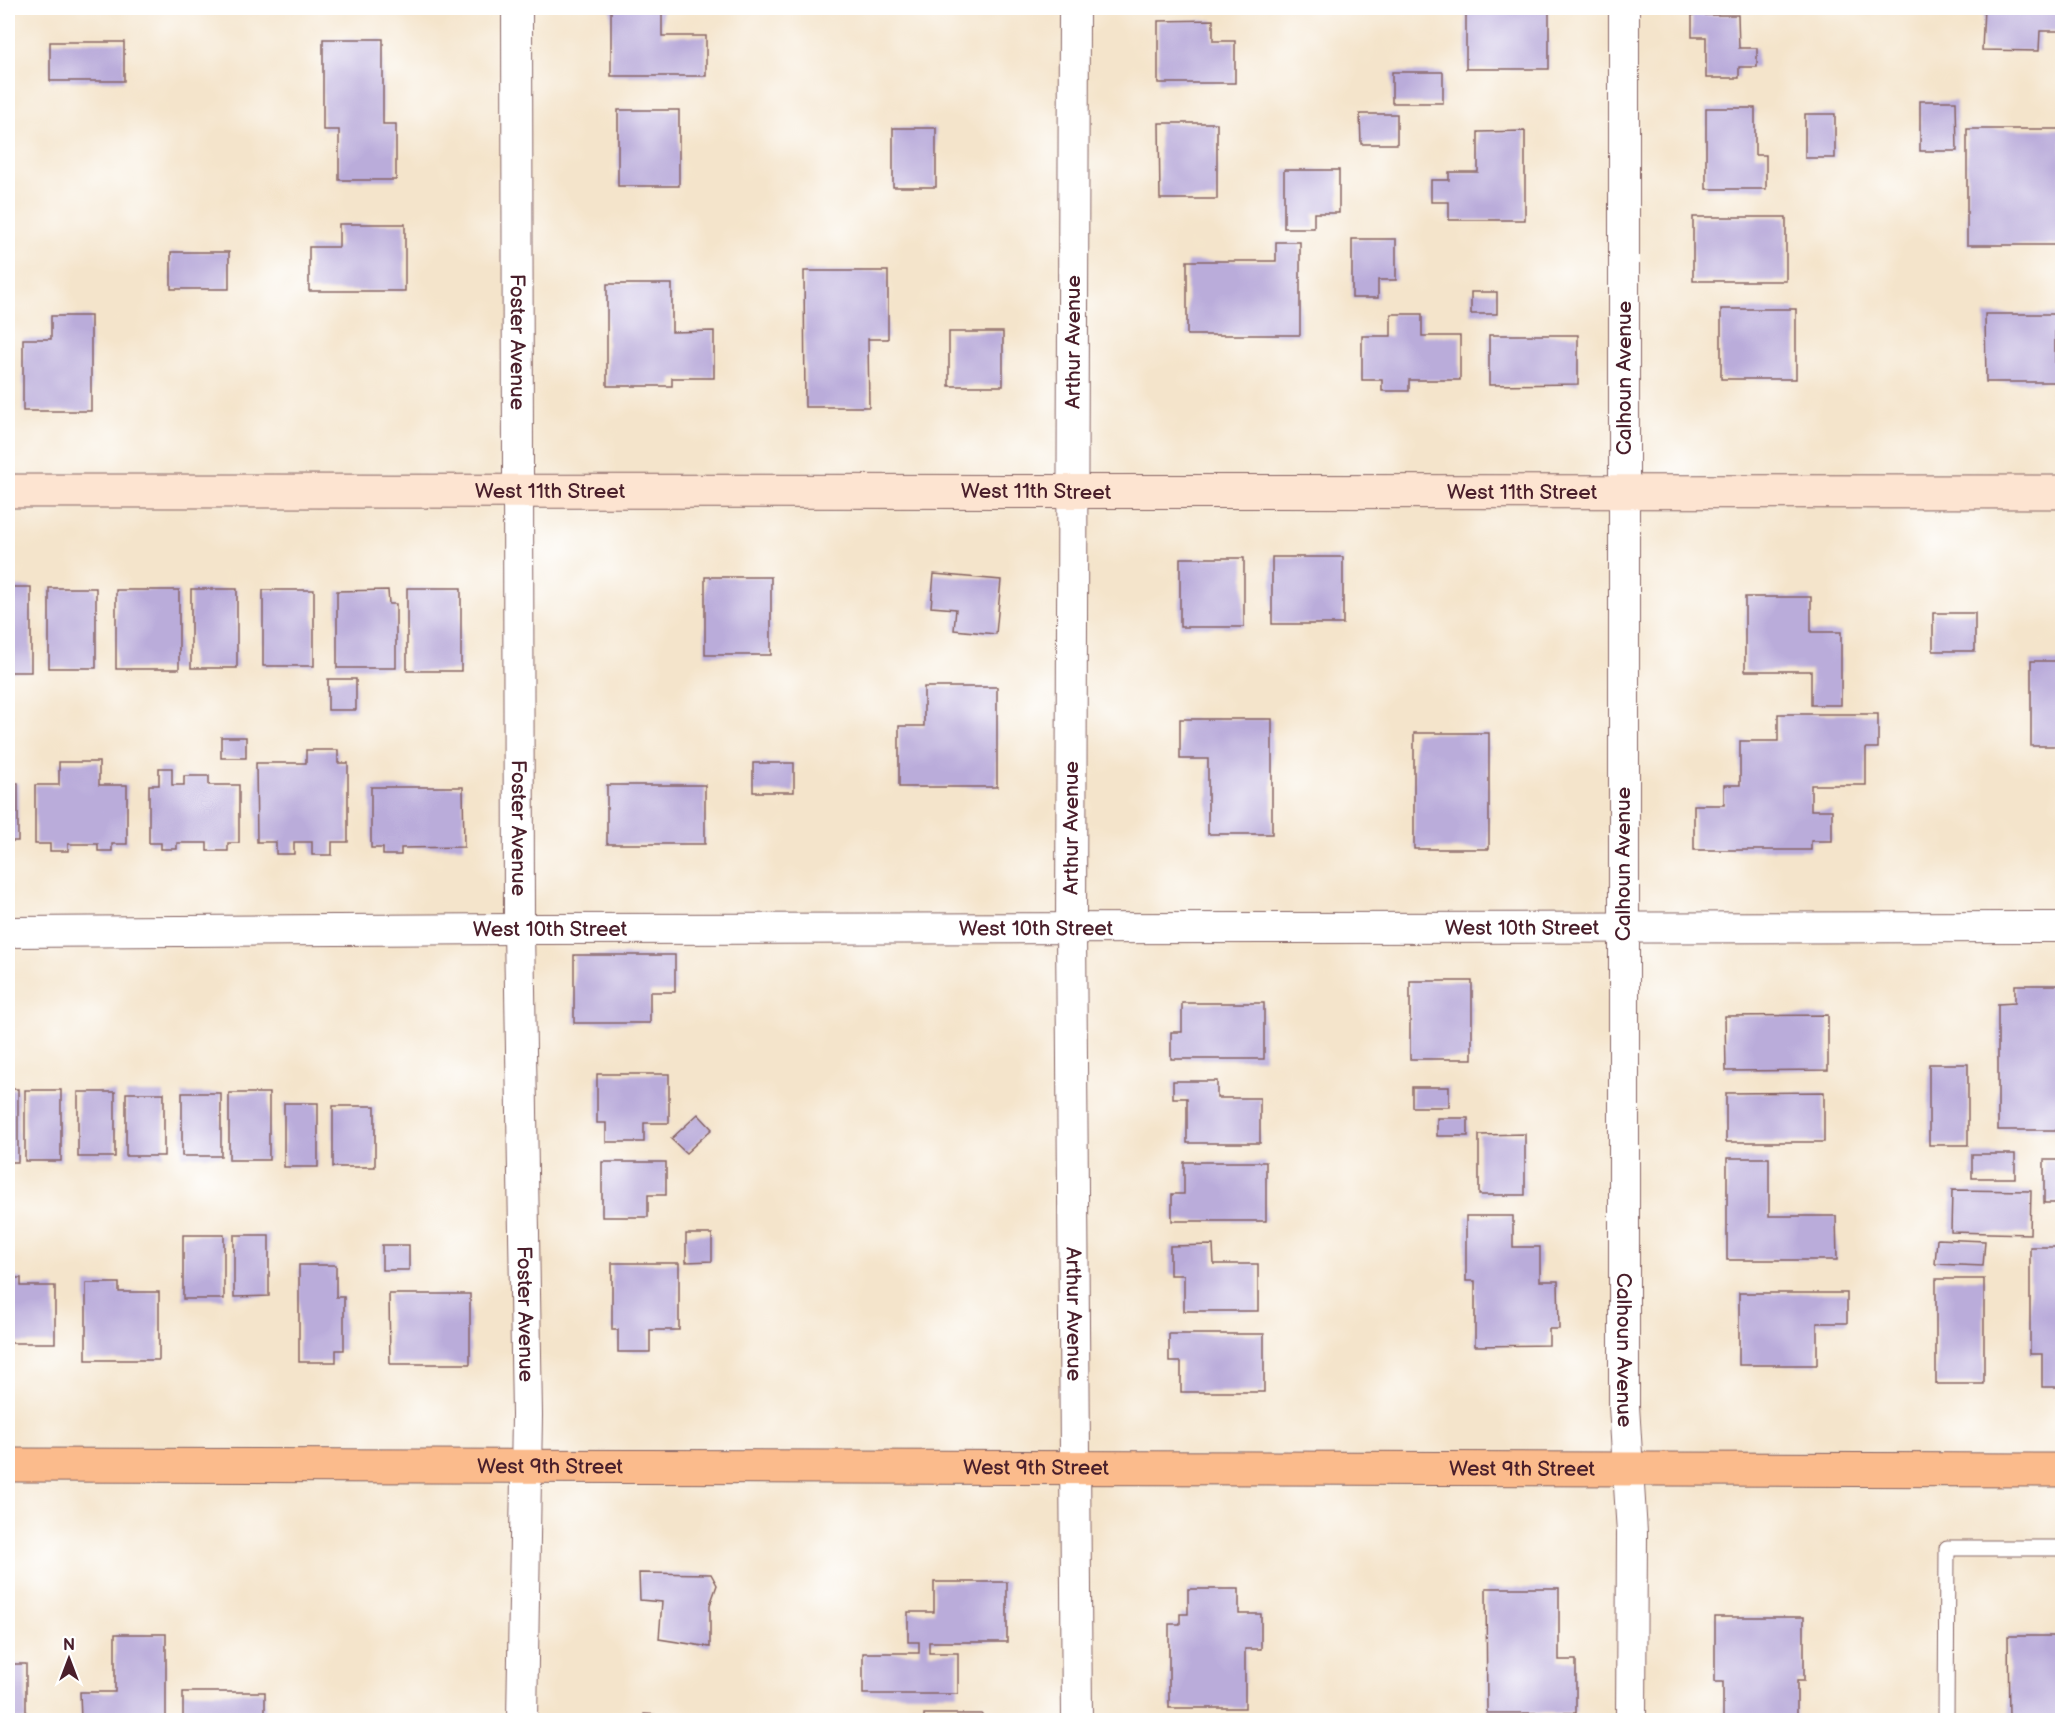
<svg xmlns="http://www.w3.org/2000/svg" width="2070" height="1728" viewBox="0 0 2070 1728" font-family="'Balsamiq Sans',sans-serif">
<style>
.building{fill:#baacda}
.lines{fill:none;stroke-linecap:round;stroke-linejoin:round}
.lane-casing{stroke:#866463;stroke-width:17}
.street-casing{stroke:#866463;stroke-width:32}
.secondary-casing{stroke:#866463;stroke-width:35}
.primary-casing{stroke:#866463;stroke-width:35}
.lane{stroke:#fff;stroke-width:15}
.street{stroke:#fff;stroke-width:30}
.secondary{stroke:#fde4d1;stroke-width:33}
.primary{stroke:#fbbb8c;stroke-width:33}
.labels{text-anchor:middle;stroke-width:5;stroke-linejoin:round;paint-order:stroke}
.street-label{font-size:21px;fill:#4a1f2b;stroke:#fff}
</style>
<rect width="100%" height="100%" fill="#fff"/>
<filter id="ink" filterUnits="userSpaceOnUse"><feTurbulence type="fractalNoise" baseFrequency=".0167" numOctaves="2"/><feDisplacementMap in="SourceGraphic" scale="12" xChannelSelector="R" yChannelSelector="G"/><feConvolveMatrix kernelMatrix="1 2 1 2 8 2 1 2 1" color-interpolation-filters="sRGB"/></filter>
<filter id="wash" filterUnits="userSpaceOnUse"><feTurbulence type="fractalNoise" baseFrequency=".008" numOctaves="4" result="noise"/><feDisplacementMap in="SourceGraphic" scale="24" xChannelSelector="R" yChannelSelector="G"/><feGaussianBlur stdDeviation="1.35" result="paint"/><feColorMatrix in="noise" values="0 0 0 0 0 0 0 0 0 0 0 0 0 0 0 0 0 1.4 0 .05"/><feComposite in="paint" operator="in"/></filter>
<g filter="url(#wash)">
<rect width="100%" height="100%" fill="#f4e4cb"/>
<g id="blocks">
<!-- building -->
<g class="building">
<polygon points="611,8 662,8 662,36 706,36 706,76 611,76"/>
<rect x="1466" y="8" width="83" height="61"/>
<polygon points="1984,8 2062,8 2062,31 2040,31 2039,51 1982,50"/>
<polygon points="1692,15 1738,15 1739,48 1757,48 1757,67 1739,67 1739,78 1706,78 1706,37 1692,37"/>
<polygon points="1213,20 1213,41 1235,41 1235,83 1158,83 1158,21"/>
<polygon points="323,39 383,39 383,124 396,124 396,180 339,180 339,130 323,130"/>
<rect x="50" y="42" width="74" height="39"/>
<rect x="1392" y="72" width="51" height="31"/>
<polygon points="1920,101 1956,101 1957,151 1920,151"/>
<polygon points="1706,108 1755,108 1755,155 1766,155 1766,189 1706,189"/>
<rect x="618" y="110" width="61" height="76"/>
<polygon points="1360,114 1397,114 1397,144 1361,144"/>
<rect x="1805" y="114" width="30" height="44"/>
<polygon points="1159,123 1217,123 1217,199 1160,199"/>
<rect x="893" y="128" width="43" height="59"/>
<polygon points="1967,129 2062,129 2060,245 1967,245"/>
<polygon points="1525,131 1525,220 1449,220 1449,202 1431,202 1431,180 1449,180 1449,172 1478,172 1478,132"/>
<polygon points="1284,170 1339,170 1339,213 1314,213 1314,228 1284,228"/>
<rect x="1693" y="217" width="93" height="64"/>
<polygon points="339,224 405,224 405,291 309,291 309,247 339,247"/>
<polygon points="1352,239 1396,239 1396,280 1378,280 1378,298 1352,298"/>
<polygon points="1276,242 1300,242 1300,335 1187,335 1187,261 1276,261"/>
<rect x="171" y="252" width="58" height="37"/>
<polygon points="804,271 888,271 888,339 868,339 869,407 805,407"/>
<polygon points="607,284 672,284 672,332 714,331 714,378 672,378 672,386 607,386"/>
<rect x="1471" y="292" width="26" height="22"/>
<rect x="1721" y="309" width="75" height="70"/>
<polygon points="1391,314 1422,314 1422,336 1460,336 1460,380 1409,380 1409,391 1382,391 1382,380 1362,380 1362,336 1391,336"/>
<polygon points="1985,314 2055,314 2055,382 1986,382"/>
<polygon points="51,316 91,316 91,411 23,411 23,339 51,339"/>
<rect x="949" y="332" width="54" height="54"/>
<polygon points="1489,335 1578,335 1578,384 1489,385"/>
<rect x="1272" y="557" width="71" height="67"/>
<rect x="1180" y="558" width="64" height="69"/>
<polygon points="934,574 1001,580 996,634 954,630 956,609 931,607"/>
<rect x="705" y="577" width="66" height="78"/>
<rect x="8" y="587" width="23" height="85"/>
<rect x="49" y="588" width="47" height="80"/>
<rect x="407" y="588" width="54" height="83"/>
<rect x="191" y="589" width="46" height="79"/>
<rect x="116" y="590" width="63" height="79"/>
<rect x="263" y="590" width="51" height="76"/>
<polygon points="388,590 389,604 396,604 396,668 337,668 337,591"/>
<polygon points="1745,597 1811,597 1811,632 1841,632 1841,705 1811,705 1811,671 1745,671"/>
<rect x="1933" y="613" width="42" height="38"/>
<rect x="2031" y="661" width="31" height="85"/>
<rect x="328" y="679" width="28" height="31"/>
<polygon points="924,687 997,687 997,787 899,787 899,726 924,726"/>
<polygon points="1778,714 1878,714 1878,748 1866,748 1866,785 1811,785 1811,810 1832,810 1832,841 1811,841 1811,850 1694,850 1694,805 1724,805 1724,785 1740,785 1740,741 1778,741"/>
<polygon points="1180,719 1272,719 1272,834 1208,834 1208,759 1180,759"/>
<rect x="1414" y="733" width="75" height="116"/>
<rect x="221" y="737" width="25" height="21"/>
<polygon points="306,750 338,750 338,763 348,763 348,842 332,842 332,855 312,855 312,842 294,842 294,854 276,854 276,842 257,842 256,763 306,763"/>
<polygon points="59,762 99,762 99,785 127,785 127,844 112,844 112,851 98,851 98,844 68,844 68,851 50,851 50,844 35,844 35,785 59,785"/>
<rect x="753" y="763" width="41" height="29"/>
<polygon points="159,768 172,768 172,785 184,785 184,776 209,776 209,785 239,785 239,843 228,843 228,851 207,851 207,843 177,843 177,849 161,849 161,843 149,843 149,785 159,785"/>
<rect x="8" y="783" width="10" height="58"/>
<rect x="607" y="785" width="98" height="59"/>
<polygon points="371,787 463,787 464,847 401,848 401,855 383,855 383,848 371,848"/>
<polygon points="574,955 675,955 675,992 650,992 650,1023 574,1023"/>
<rect x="1410" y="981" width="62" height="78"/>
<polygon points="2015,985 2062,985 2062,1130 1998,1130 1998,1004 2015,1003"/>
<polygon points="1182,1003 1264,1003 1264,1059 1171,1059 1171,1032 1182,1032"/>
<polygon points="1828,1015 1828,1070 1726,1071 1725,1016"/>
<rect x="1929" y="1064" width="39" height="81"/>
<polygon points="597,1074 669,1074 669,1123 644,1123 644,1142 606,1142 606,1123 597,1123"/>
<polygon points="1173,1081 1217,1081 1217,1098 1260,1098 1260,1143 1187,1143 1187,1098 1173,1098"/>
<rect x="1412" y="1087" width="37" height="20"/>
<rect x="8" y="1089" width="10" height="73"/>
<rect x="25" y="1090" width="36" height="71"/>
<rect x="78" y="1092" width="37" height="65"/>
<polygon points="1824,1092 1824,1142 1726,1142 1726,1093"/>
<rect x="126" y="1093" width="38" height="63"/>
<rect x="182" y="1093" width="39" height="63"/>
<rect x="229" y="1093" width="40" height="67"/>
<rect x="284" y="1103" width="34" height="64"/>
<rect x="333" y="1106" width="42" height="61"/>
<polygon points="698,1114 712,1129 686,1153 671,1139"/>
<rect x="1437" y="1118" width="31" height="18"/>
<polygon points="1525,1134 1525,1195 1479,1195 1479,1135"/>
<rect x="1972" y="1154" width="43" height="24"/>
<polygon points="1727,1158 1769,1158 1769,1216 1836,1216 1837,1260 1727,1260"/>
<polygon points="2044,1160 2062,1160 2062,1229 2060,1229 2060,1203 2044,1203"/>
<polygon points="602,1162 666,1162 666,1195 648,1195 648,1217 602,1217"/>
<polygon points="1184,1162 1266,1162 1266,1221 1172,1221 1172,1194 1184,1194"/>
<polygon points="1952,1190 2031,1191 2030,1234 1951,1232"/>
<polygon points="1466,1216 1513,1216 1513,1247 1540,1247 1540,1281 1558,1281 1559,1329 1549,1329 1549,1345 1475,1346 1475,1281 1466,1281"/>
<polygon points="686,1234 712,1234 712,1261 686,1262"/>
<rect x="183" y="1235" width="41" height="64"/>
<polygon points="234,1235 269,1235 269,1296 234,1297"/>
<polygon points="1937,1239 1985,1241 1983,1266 1935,1264"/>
<rect x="382" y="1245" width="27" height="25"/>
<polygon points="1213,1245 1214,1264 1258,1264 1258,1311 1184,1311 1184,1275 1170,1275 1170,1246"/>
<polygon points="2030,1247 2062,1247 2062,1288 2059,1288 2059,1311 2062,1311 2062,1387 2042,1387 2042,1354 2030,1354"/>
<polygon points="612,1263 679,1263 679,1330 650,1330 650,1352 618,1352 618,1330 612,1330"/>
<polygon points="299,1265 336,1265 336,1297 344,1297 344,1350 336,1350 336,1362 299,1362"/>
<polygon points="8,1278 21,1278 21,1286 55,1286 55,1343 8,1343"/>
<rect x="1936" y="1279" width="48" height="105"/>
<polygon points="86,1283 119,1283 119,1292 159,1292 159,1360 86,1360"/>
<polygon points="1739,1293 1847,1293 1847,1323 1817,1323 1817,1365 1739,1365"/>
<polygon points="389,1294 470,1294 470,1364 390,1364"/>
<polygon points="1169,1334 1264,1334 1264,1392 1181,1392 1181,1362 1169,1362"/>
<polygon points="639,1573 711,1574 717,1585 710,1605 710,1647 659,1639 662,1602 640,1600"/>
<polygon points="934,1582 1007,1582 1007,1642 929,1642 929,1653 958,1653 958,1694 863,1694 863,1653 919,1653 919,1642 908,1642 908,1612 934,1612"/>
<polygon points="1486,1588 1559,1588 1559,1660 1576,1660 1576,1713 1487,1713"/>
<polygon points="1188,1589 1239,1589 1239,1614 1261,1614 1261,1649 1245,1649 1245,1708 1169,1708 1169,1624 1180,1624 1180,1614 1188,1614"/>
<polygon points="1715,1617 1804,1617 1804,1681 1797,1681 1797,1720 1723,1720 1723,1682 1715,1682"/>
<polygon points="115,1634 166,1634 166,1720 81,1720 80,1692 115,1692"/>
<polygon points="2008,1636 2062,1636 2062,1720 2009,1720"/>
<rect x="8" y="1664" width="18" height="56"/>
<rect x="183" y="1692" width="82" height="28"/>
<polygon points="644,1714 694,1717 694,1720 644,1720"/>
<rect x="924" y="1714" width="58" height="6"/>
</g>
</g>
</g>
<g filter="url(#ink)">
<use href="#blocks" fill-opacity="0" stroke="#866463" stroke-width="1.5"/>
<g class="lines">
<defs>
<polyline id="lane" points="1946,1720 1947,1548 2062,1548"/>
<g id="street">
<path id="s1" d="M517,8L519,929L527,1415L522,1720"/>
<path id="s2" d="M1074,8L1071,928L1077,1720"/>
<path id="s3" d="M1624,8V1406L1632,1533L1631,1720"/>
<path id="s4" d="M8,932L519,929L2062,927"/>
</g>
<g id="secondary">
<path id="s5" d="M8,491L2062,492"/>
</g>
<g id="primary">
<path id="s6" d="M8,1465L2062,1470"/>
</g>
</defs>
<!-- lane casing -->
<use href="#lane" class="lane-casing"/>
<!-- street casing -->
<use href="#street" class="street-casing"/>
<!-- secondary casing -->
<use href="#secondary" class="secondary-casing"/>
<!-- primary casing -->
<use href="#primary" class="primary-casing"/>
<!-- lane -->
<use href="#lane" class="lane"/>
<!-- street -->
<use href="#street" class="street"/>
<!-- secondary -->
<use href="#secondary" class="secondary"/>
<!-- primary -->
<use href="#primary" class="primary"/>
</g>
</g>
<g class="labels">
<!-- street labels -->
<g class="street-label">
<text dy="7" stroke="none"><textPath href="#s1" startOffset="334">Foster Avenue</textPath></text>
<text transform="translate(1073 342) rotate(-90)" y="7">Arthur Avenue</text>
<text transform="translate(1624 378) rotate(-90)" y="7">Calhoun Avenue</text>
<text dy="7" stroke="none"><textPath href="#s5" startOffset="542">West 11th Street</textPath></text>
<text dy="7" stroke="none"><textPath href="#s5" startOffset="1028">West 11th Street</textPath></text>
<text dy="7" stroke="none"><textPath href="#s5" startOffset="1514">West 11th Street</textPath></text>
<text dy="7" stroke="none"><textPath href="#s1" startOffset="820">Foster Avenue</textPath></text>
<text transform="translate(1071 828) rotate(-90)" y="7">Arthur Avenue</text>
<text transform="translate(1623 864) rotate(-90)" y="7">Calhoun Avenue</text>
<text dy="7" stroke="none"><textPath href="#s4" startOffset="1514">West 10th Street</textPath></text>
<text dy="7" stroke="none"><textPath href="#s4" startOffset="1028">West 10th Street</textPath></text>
<text dy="7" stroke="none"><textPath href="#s4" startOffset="542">West 10th Street</textPath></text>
<text dy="7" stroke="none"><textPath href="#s1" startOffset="1306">Foster Avenue</textPath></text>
<text dy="7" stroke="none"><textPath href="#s2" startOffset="1306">Arthur Avenue</textPath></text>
<text dy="7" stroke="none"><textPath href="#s3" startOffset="1342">Calhoun Avenue</textPath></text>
<text dy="7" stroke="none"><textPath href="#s6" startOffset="542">West 9th Street</textPath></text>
<text dy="7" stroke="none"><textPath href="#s6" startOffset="1028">West 9th Street</textPath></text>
<text dy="7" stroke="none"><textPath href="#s6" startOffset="1514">West 9th Street</textPath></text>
</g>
</g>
<!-- margin -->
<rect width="2070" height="1728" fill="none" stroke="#fff" stroke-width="30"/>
<!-- north arrow -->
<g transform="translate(69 1659)" stroke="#ffffff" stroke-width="4.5" paint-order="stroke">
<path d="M0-4.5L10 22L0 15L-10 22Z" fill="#4a1f2b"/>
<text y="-9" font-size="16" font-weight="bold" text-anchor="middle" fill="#4a1f2b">N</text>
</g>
</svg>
